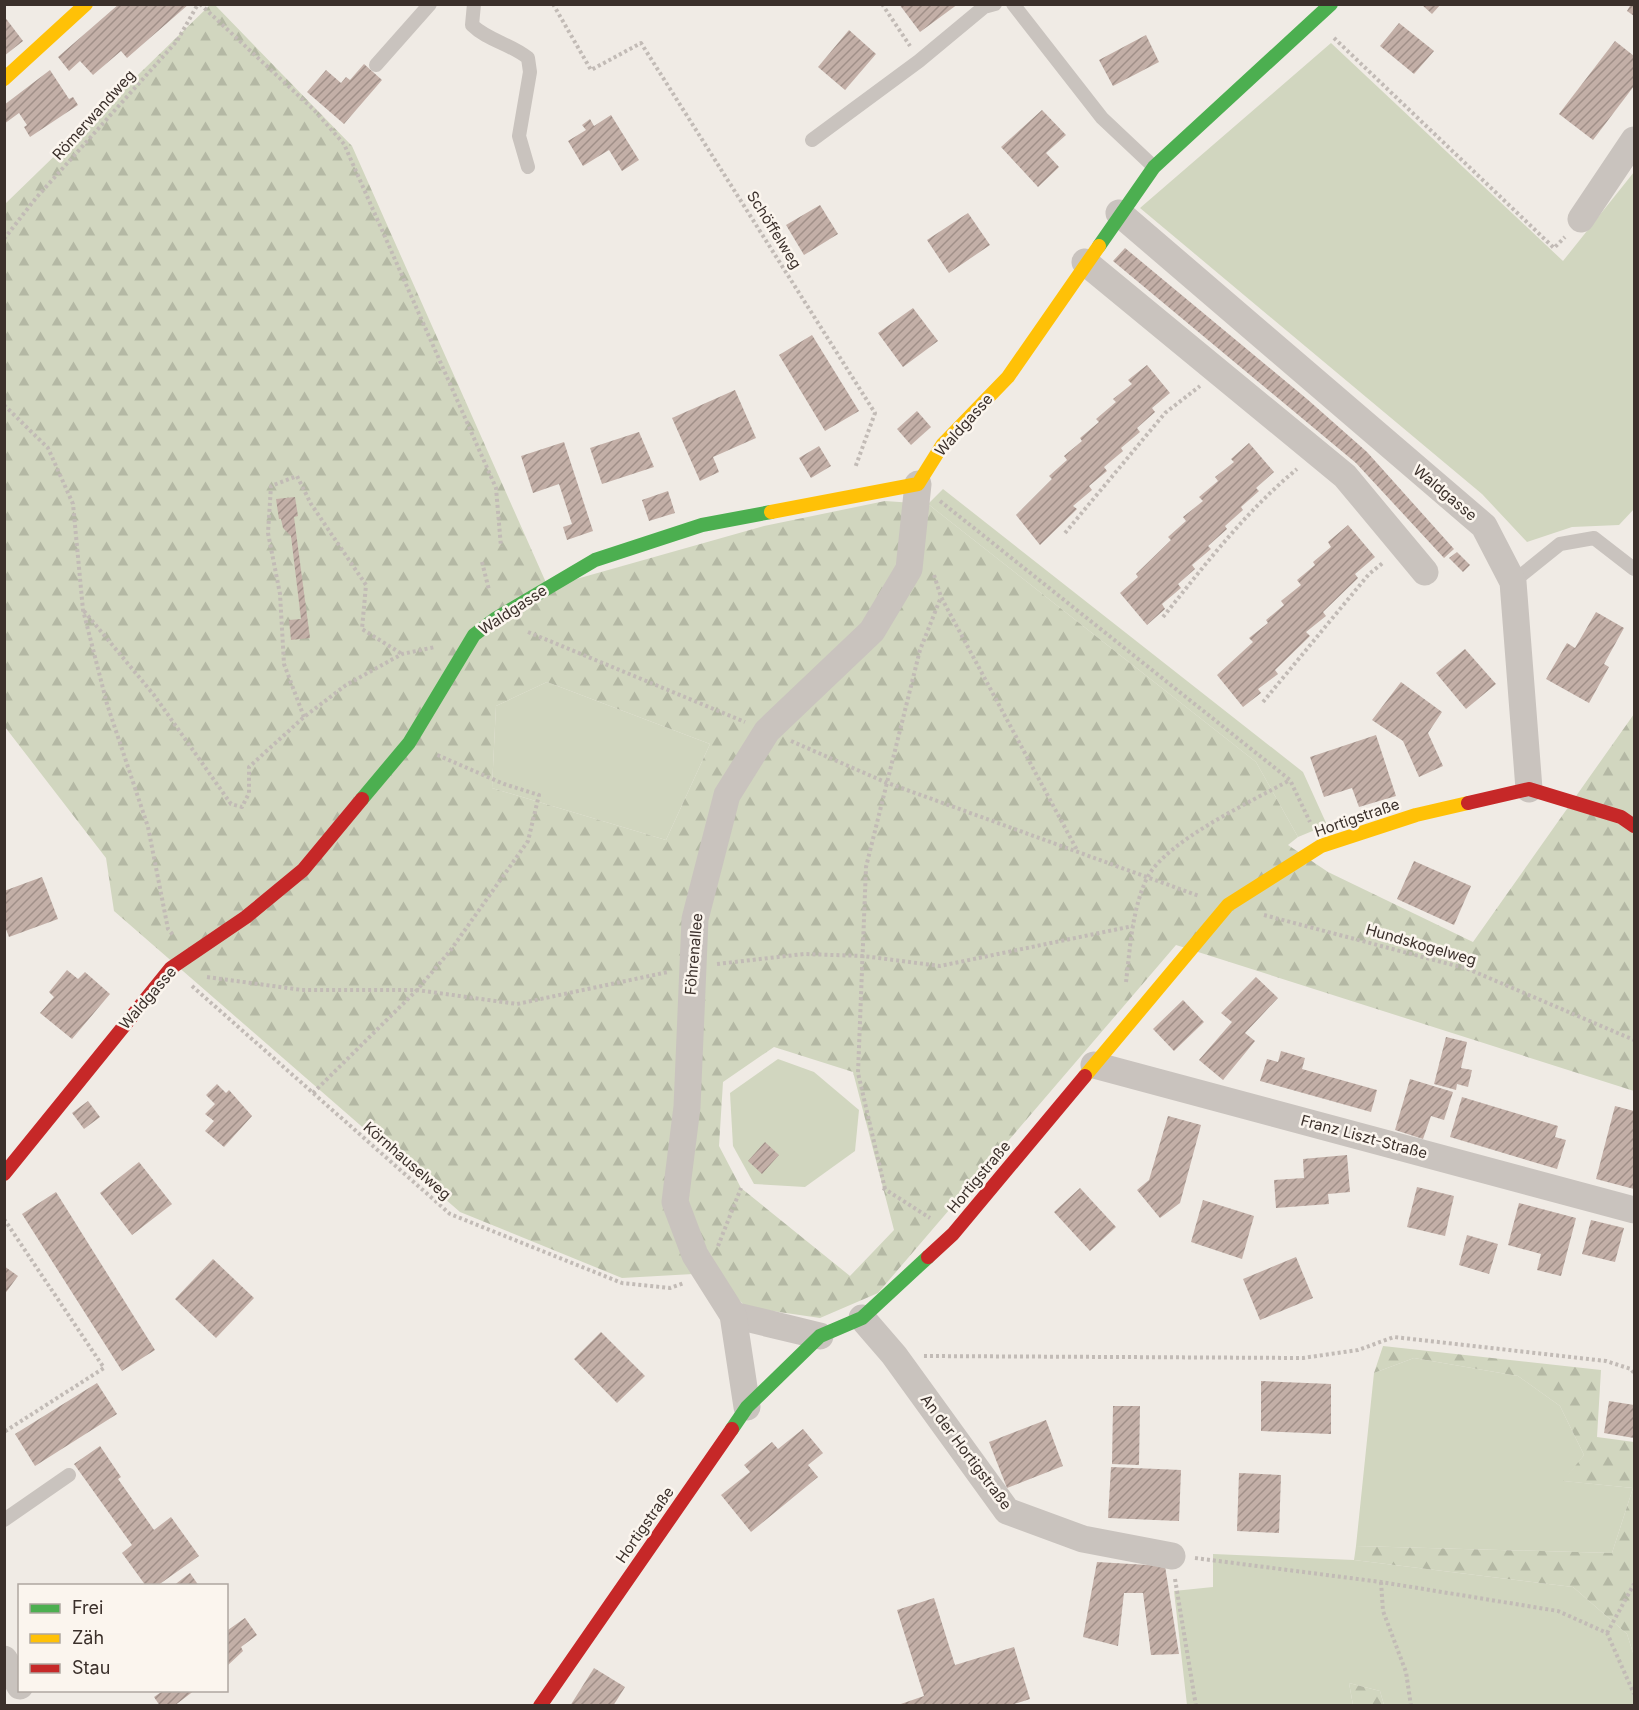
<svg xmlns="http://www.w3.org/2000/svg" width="1639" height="1710" viewBox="0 0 1639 1710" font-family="Inter,sans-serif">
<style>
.grass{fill:#d1d6bf}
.forest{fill:url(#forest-firs);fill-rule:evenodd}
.building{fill:url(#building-hatch)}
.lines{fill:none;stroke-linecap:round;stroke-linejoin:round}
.path{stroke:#c2bbb6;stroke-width:4;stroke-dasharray:3 3;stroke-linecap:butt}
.lane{stroke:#c9c3be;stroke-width:14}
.street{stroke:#c9c3be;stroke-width:27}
.fast{stroke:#4caf50;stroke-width:14}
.slow{stroke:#ffc107;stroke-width:14}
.jam{stroke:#c62828;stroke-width:14}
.labels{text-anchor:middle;stroke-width:5;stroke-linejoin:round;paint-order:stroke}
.street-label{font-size:15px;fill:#3b302b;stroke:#fbf5ee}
</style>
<defs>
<pattern id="forest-firs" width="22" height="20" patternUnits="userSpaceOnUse" patternTransform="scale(1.5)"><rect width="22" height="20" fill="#d1d6bf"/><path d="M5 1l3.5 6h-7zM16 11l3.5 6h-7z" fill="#b4b8a4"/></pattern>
<pattern id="building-hatch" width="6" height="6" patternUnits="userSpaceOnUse" patternTransform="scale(1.5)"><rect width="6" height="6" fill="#c3afa7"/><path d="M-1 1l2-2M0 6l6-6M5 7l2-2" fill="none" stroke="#a08f88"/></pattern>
</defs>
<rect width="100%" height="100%" fill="#f0ebe5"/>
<!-- grass -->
<g class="grass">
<polygon points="1331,43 1563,261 1634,172 1634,509 1619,525 1572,527 1527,542 1482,494 1140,208"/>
<polygon points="943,489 1303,772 1327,825 1298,837 1256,762 928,504"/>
<polygon points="547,682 710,744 666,840 492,788 496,706"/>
<polygon points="778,1059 814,1072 859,1110 855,1151 805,1187 754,1184 733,1146 730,1093"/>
<polygon points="1414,1358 1518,1376 1560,1406 1584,1455 1564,1481 1633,1488 1612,1553 1356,1546 1374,1373"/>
<polygon points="1213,1554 1354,1560 1573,1587 1627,1634 1634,1656 1634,1705 1384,1705 1380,1691 1349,1683 1353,1705 1187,1705 1174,1591 1213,1587"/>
</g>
<!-- forest -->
<g class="forest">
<path d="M210,5H215L352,146L548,587L764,526L885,501L928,504L1256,762L1298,837L1288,845L1328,872L1473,942L1634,714V1091L1176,945L878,1293L820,1318L746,1307L711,1273L622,1278L460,1212L114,911L106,858L5,727V204ZM547,682L710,744L666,840L492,788L496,706ZM774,1047L853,1072L894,1230L850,1276L741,1188L719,1146L723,1082Z"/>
<polygon points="1383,1346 1601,1370 1597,1437 1634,1442 1634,1656 1627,1634 1573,1587 1354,1560 1356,1546 1612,1553 1633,1488 1563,1481 1584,1455 1560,1406 1518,1376 1414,1358 1374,1373"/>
<polygon points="1349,1683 1380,1691 1384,1705 1353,1705"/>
</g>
<!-- building -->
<g class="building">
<polygon points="119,4 189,4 127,58 121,51 93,75 80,61 69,71 58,57"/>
<polygon points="899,4 958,4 920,32"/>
<polygon points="1421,4 1441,4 1432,14"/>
<polygon points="1631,4 1634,4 1634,16 1627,11"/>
<polygon points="4,16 23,41 4,56"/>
<polygon points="1399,23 1434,51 1414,74 1380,46"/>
<polygon points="849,30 876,54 845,90 818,67"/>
<polygon points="1146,35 1159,62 1113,86 1099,60"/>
<polygon points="1615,41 1634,56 1634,86 1593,140 1559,114"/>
<polygon points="364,64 382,80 344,124 307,92 326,70 341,83 346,77 350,80"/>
<polygon points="50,70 69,99 73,97 78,105 30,137 24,127 27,125 19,113 4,124 4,105"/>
<polygon points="1042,110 1066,135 1046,153 1059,167 1038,187 1001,147"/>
<polygon points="611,115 639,160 622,171 609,150 583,166 568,141 586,130 582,125 590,119 594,126"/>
<polygon points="820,205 838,234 804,255 786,225"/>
<polygon points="968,213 990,245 949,273 927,240"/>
<polygon points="1125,248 1307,399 1367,452 1454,549 1444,558 1356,463 1113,261"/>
<polygon points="913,308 938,341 903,367 878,333"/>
<polygon points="812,335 859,411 825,431 779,355"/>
<polygon points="1147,365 1170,393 1152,408 1155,412 1137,428 1140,432 1121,448 1123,451 1104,467 1107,471 1089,486 1092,490 1073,506 1077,509 1040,545 1016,515 1052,479 1049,476 1067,460 1064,456 1082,441 1080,438 1099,422 1096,419 1116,402 1113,399 1132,384 1128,380"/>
<polygon points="735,390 756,438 713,457 719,472 700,481 672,418"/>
<polygon points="917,411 931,427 911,445 897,429"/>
<polygon points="639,432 654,467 602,484 590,448"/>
<polygon points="564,442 593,531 567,540 563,527 572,524 559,484 533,493 521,456"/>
<polygon points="1249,443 1274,472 1256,488 1259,491 1241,507 1243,510 1225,526 1227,529 1208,546 1211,549 1192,565 1195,569 1178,584 1181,588 1162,604 1165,609 1147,625 1120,593 1138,577 1136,574 1171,540 1168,537 1186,521 1183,517 1203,501 1199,497 1218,481 1215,477 1234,462 1231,459"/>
<polygon points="819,446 831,466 811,478 799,458"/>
<polygon points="668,491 675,513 649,521 642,500"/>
<polygon points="295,497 298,516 294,517 310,638 291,640 289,620 301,619 291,536 283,528 281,519 279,519 276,499"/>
<polygon points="1348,525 1375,557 1355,574 1358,578 1323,612 1326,616 1306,632 1310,636 1275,670 1278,674 1258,689 1261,693 1243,707 1217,675 1253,642 1249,638 1268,623 1266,620 1284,605 1281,601 1301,585 1297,580 1315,565 1313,562 1331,547 1328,542"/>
<polygon points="1457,552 1470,565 1463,572 1449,558"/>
<polygon points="1596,612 1624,628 1604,664 1609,667 1589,703 1546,679 1567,643 1575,648"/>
<polygon points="1465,649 1496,684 1466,709 1436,673"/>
<polygon points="1401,682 1442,712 1428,733 1443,766 1419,777 1403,741 1372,720"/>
<polygon points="1376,735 1396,796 1359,807 1352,788 1324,797 1310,757"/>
<polygon points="1414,861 1471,886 1454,925 1397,899"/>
<polygon points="42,877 58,919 9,937 4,924 4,891"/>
<polygon points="67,970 78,979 85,972 110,994 72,1039 40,1013 54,997 49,992"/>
<polygon points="1256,977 1278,998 1245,1033 1255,1041 1223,1080 1199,1060 1232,1022 1221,1013"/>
<polygon points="1183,1000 1204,1022 1174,1051 1153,1029"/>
<polygon points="1446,1037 1467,1042 1461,1068 1472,1070 1468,1087 1457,1084 1456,1090 1434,1084"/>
<polygon points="1281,1051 1305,1058 1302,1069 1377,1090 1371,1112 1260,1081 1267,1059 1278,1062"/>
<polygon points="1410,1079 1453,1092 1444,1120 1431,1116 1423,1139 1395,1130"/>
<polygon points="217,1084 226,1093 229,1090 252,1116 224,1147 205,1131 214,1121 205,1114 215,1104 206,1095"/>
<polygon points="1462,1097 1558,1126 1555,1137 1566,1140 1557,1169 1450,1137"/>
<polygon points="88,1101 100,1117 84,1129 72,1113"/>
<polygon points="1615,1106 1634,1111 1634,1189 1596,1179"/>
<polygon points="1168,1116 1201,1125 1180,1203 1160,1218 1137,1190 1149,1180"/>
<polygon points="765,1142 779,1155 762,1174 748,1161"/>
<polygon points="1347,1155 1350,1192 1328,1194 1329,1204 1276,1208 1274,1180 1304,1178 1303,1159"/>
<polygon points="139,1162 172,1204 132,1235 100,1193"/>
<polygon points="1417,1187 1454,1196 1445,1236 1407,1227"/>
<polygon points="1080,1188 1116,1227 1090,1251 1054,1212"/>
<polygon points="56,1192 155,1350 122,1371 22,1214"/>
<polygon points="1203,1200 1254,1216 1242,1259 1191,1242"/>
<polygon points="1519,1203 1576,1218 1561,1276 1537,1270 1541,1254 1508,1245"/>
<polygon points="1591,1220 1624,1228 1615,1262 1582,1254"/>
<polygon points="1467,1235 1498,1244 1489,1274 1459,1265"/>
<polygon points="1296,1257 1313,1298 1260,1320 1243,1279"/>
<polygon points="213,1259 254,1298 216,1338 175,1299"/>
<polygon points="4,1266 18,1276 4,1295"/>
<polygon points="601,1332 645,1376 617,1403 574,1359"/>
<polygon points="1261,1381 1331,1384 1331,1434 1261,1431"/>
<polygon points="97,1383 117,1414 35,1466 15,1434"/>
<polygon points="1609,1401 1634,1405 1634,1438 1604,1433"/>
<polygon points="1113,1406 1140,1406 1139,1465 1112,1464"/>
<polygon points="1046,1420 1063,1466 1007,1488 989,1442"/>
<polygon points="803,1429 823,1453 808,1465 818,1477 751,1532 721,1495 750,1472 744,1465 772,1442 778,1449"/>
<polygon points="100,1446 121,1477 118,1479 154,1530 171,1517 199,1556 157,1586 146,1586 122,1553 132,1545 74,1464"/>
<polygon points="1111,1467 1181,1470 1179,1521 1108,1518"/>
<polygon points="1239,1473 1281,1475 1279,1533 1237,1531"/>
<polygon points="1097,1562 1165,1566 1179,1654 1151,1655 1143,1593 1124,1593 1118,1646 1083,1637"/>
<polygon points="190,1573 199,1586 173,1586"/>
<polygon points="934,1598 955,1665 1014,1647 1030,1699 1008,1706 895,1706 924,1696 897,1610"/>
<polygon points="245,1618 257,1635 241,1647 243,1651 226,1667 226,1628 228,1630"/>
<polygon points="594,1668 625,1687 613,1706 570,1706"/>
<polygon points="164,1690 195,1690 174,1706 160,1706 154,1697"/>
</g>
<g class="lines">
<!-- path -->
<g class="path">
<polyline points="200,4 314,110 344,144 496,488 501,547"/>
<polyline points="553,4 591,70 641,43 875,413 855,468"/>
<polyline points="882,4 910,46"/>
<polyline points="1334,38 1554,248 1565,237"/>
<polyline points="4,239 36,198 177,41 198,4"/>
<polyline points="4,405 48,448 73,504 83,610 107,704 148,827 168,929 173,935"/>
<polyline points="940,501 1290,780 1310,822"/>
<polyline points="1065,533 1165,413 1200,386"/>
<polyline points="482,562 489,590"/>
<polyline points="934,575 941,597 1077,850"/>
<polyline points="84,611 154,695 231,804 242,807 249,793 249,767 304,717 346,685 402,654 435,647"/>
<path d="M1163,617C1205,565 1245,512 1297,469"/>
<polyline points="528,632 745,722"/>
<polyline points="1263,702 1369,574 1384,562"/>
<polyline points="304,717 284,664 280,594 268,533 271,486 297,476 311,504 366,585 362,629 402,654"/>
<polyline points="791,741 885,782 1199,896"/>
<polyline points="1264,915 1468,969 1634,1040"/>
<polyline points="717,964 804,954 863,956 940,966 1133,926"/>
<polyline points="207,977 302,990 417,990 517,1004 668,972"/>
<path d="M1126,982C1130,949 1132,909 1147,878C1167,840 1251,802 1290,780"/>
<polyline points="192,986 450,1214 622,1283 670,1288 684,1283"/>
<polyline points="313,1093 417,990 450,951 528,841 539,795 504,784 435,754"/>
<polyline points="883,1188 930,1218"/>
<polyline points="885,1189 858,1073 866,867 920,650 941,597"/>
<polyline points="4,1219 104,1368 4,1432"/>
<polyline points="718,1246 741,1188"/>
<polyline points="924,1356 1303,1358 1358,1350 1394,1337 1606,1361 1631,1369 1634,1373"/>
<polyline points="1195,1558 1381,1582 1558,1611 1607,1633 1634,1694"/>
<polyline points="1175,1579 1196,1706"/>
<polyline points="1381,1582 1383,1611 1406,1672 1411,1706"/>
<polyline points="1607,1633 1634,1584"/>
</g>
<!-- lane -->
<g class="lane">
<path d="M474,4L472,25C487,40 511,44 528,58L530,72L519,136L528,167"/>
<polyline points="1013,4 1102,118 1154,167"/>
<polyline points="376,65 430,4"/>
<polyline points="812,140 919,61 984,7 995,4"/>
<polyline points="1513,582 1560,544 1594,538 1634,569"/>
<polyline points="4,1520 69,1475"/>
</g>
<!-- street -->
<g class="street">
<polyline points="1119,213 1484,526 1513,582 1529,789"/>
<polyline points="1581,219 1634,140"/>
<polyline points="1085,262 1345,476 1425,572"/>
<polyline points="1094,1065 1634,1210"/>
<polyline points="733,1315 820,1336"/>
<polyline points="862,1318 894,1355 1007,1511 1083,1539 1172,1556"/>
<polyline points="747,1407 733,1315 695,1255 675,1202 687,1107 695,919 727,795 767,731 872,631 909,569 918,484"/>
<polyline points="4,1659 20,1686"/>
</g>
<!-- fast -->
<g class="fast">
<polyline points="1099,246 1154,167 1331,4"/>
<polyline points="362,799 409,743 474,635 495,619 595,560 702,525 771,512"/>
<polyline points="732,1429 747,1407 820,1336 862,1318 928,1257"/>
</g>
<!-- slow -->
<g class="slow">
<polyline points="4,79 86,4"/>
<polyline points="771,512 918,484 943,444 1008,377 1099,246"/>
<polyline points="1085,1076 1228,905 1321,846 1416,815 1468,803"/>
</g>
<!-- jam -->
<g class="jam">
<polyline points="1468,803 1529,789 1621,817 1634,826"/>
<polyline points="4,1174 171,968 246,917 303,870 362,799"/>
<polyline points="928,1257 953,1234 1085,1076"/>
<polyline points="540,1706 732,1429"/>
</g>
</g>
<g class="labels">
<!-- street labels -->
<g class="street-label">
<text transform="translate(94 115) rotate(-48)" y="5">Römerwandweg</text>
<text transform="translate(774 230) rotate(58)" y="5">Schöffelweg</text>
<text transform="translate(964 425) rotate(-48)" y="5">Waldgasse</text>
<text transform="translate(1445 493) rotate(40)" y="5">Waldgasse</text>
<text transform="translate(513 610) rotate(-33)" y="5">Waldgasse</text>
<text transform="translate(1357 818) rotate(-19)" y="5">Hortigstraße</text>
<text transform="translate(1421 945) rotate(16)" y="5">Hundskogelweg</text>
<text transform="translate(694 954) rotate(-85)" y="5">Föhrenallee</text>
<text transform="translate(148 998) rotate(-49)" y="5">Waldgasse</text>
<text transform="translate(1364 1137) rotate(15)" y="5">Franz Liszt-Straße</text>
<text transform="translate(407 1161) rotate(41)" y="5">Körnhauselweg</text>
<text transform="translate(979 1177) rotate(-50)" y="5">Hortigstraße</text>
<text transform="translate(966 1452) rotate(53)" y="5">An der Hortigstraße</text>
<text transform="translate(645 1525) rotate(-55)" y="5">Hortigstraße</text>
</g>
</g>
<!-- border -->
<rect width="1639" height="1710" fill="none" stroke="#3b302b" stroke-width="12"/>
<!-- legend -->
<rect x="18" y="1584" width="210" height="108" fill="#fbf5ee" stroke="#aea6a0" stroke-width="1.5"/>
<rect x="30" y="1604" width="30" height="9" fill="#4caf50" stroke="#aea6a0" stroke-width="1.5"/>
<text x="72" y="1614" font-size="18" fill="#3b302b">Frei</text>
<rect x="30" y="1634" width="30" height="9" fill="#ffc107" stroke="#aea6a0" stroke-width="1.5"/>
<text x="72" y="1644" font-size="18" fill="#3b302b">Zäh</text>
<rect x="30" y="1664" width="30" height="9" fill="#c62828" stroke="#aea6a0" stroke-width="1.5"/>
<text x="72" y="1674" font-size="18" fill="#3b302b">Stau</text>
</svg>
